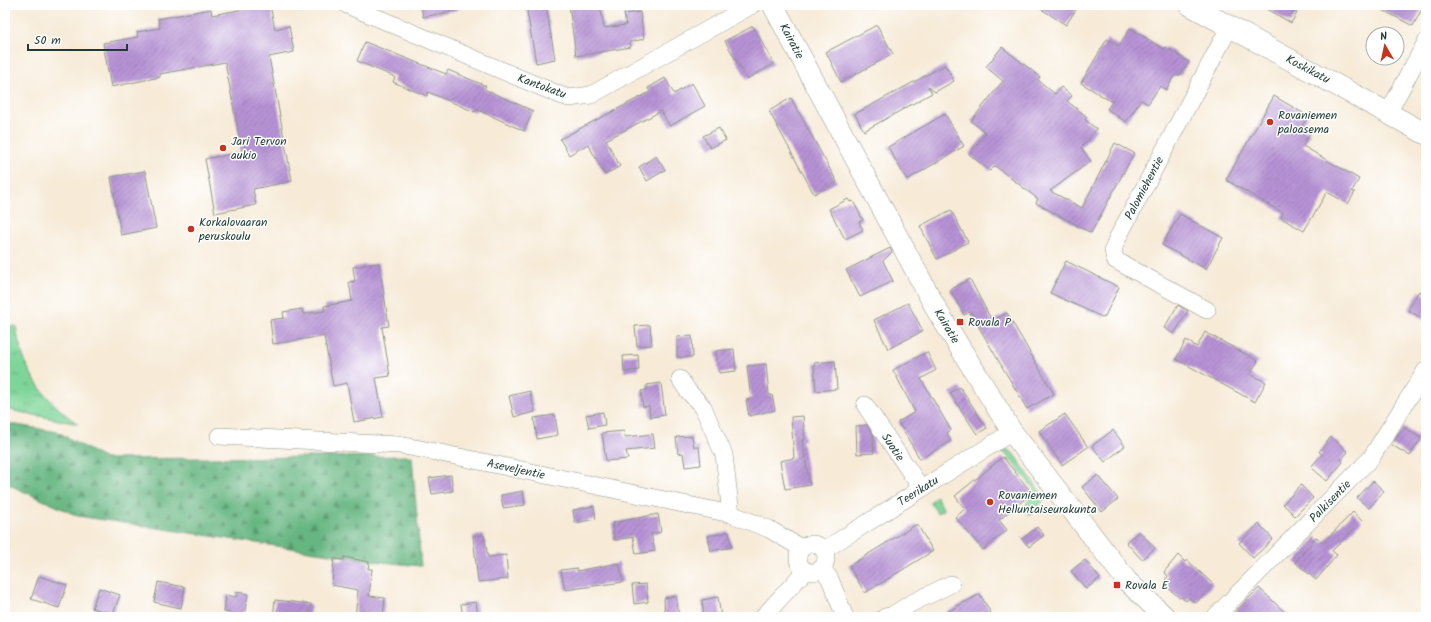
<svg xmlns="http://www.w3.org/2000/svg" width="1431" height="622" viewBox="0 0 1431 622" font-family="Kalam,sans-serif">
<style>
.grass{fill:#7ed599;stroke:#4e8966}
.forest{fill:url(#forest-firs);stroke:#427a5a}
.park{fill:url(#park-tufts);stroke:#4e8966}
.building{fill:url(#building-hatch)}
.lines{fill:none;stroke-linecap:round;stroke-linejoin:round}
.minor-casing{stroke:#8b9486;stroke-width:18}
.major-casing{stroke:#8b9486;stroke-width:22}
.minor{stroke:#fff;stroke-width:17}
.major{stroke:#fff;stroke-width:21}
.poi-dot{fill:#c8321e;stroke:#fff;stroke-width:1.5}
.labels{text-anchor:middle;stroke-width:3;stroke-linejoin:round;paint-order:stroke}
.street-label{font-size:12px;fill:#1f3d34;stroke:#fff}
.poi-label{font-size:12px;fill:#1f3d34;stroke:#fff;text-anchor:start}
</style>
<defs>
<pattern id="forest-firs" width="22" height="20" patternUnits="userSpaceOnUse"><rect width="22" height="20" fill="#66b681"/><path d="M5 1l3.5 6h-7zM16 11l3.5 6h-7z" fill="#53956a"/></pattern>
<pattern id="park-tufts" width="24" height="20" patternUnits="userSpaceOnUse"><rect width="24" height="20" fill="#7ed599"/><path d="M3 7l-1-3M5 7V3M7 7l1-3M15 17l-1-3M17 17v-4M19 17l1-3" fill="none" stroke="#67ae7e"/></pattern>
<pattern id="building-hatch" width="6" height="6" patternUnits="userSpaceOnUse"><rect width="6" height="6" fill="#b793d6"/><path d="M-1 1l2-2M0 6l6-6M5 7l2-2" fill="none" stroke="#9479ae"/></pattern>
</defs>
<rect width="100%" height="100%" fill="#fff"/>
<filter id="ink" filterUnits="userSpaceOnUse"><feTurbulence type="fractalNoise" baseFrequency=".025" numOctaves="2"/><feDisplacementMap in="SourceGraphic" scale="8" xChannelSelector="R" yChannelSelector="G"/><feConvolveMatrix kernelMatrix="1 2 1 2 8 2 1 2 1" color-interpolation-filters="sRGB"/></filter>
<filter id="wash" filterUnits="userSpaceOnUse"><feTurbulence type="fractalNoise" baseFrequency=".012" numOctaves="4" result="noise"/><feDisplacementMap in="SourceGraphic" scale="16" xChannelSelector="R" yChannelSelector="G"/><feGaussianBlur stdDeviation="0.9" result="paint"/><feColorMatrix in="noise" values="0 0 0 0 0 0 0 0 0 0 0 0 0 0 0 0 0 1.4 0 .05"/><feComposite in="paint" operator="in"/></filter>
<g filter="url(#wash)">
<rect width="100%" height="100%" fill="#f7ebd8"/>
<!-- grass -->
<g class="grass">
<polygon points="1005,448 1013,453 1045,498 1033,513 1029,515 1024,508 1035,490 1005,453 997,452 996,449"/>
<polygon points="936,496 944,510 937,513 930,502"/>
</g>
<!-- forest -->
<polygon class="forest" points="5,423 58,432 105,459 412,456 421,566 382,562 78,516 5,483"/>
<!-- park -->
<path class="park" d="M5,317L7,327L16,326C22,370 42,398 78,424L5,409Z"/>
<g id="blocks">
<!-- building -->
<g class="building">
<polygon points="266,5 270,5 275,29 289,26 294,52 269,57 292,181 253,189 256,205 215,213 205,159 242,152 225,62 160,74 160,77 111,87 103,43 138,37 137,32 160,28 158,19 211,9 212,15"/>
<polygon points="421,5 458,5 458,10 423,17"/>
<polygon points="526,5 546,5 555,59 536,63"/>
<polygon points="569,5 600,5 604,28 626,25 624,14 640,12 644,39 630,42 631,47 576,56"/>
<polygon points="1035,5 1079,5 1066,25"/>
<polygon points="1260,5 1283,5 1297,13 1291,23"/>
<polygon points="1373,5 1424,5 1413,26"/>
<polygon points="877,25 893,54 841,82 826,52"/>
<polygon points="753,26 774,64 747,79 725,41"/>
<polygon points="1130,28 1164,49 1166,47 1189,62 1180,75 1174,76 1166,90 1160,86 1148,104 1141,100 1126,122 1107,109 1112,102 1081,83 1107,39 1119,46"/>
<polygon points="365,42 446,74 448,70 486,86 484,89 533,111 524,131 476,109 475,112 428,92 427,96 393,82 395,77 357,61"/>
<polygon points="1002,47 1040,77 1038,80 1055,94 1061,87 1072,96 1067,101 1087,117 1085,120 1097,129 1081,148 1091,161 1050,191 1082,208 1115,143 1134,153 1091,233 1036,203 1038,199 995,166 990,171 969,154 986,133 971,121 1003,81 986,67"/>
<polygon points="945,65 954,81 935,92 928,86 932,93 864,131 855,114"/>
<polygon points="665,78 674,94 692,83 705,106 670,126 661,111 606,140 620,166 605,175 588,144 569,155 560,139 650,92 648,88"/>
<polygon points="1274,96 1308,116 1301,127 1310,133 1303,146 1359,179 1352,191 1355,192 1348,204 1327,192 1304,231 1281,218 1283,213 1226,180"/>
<polygon points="791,98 837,182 814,194 769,111"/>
<polygon points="945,114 964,146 907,180 888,147"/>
<polygon points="719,128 726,140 710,148 703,136"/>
<polygon points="656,156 665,170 647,181 639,167"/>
<polygon points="145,171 156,228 121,235 111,177"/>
<polygon points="848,199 850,202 853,201 863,220 859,222 863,230 845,239 829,209"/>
<polygon points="951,210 968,242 937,259 920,226"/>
<polygon points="1180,214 1223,238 1206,269 1162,245"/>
<polygon points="890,248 892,252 883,261 893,281 860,297 846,270"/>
<polygon points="1066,261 1119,287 1104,318 1050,293"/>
<polygon points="379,263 389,326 382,327 390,376 376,378 383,417 354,422 347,383 333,386 324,336 273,344 270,320 284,318 283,312 302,309 303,314 325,311 324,306 352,301 349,282 355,281 353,267"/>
<polygon points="970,279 992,321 1007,313 1054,394 1027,409 970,312 964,315 950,290"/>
<polygon points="1419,291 1426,295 1426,321 1408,310"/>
<polygon points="908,303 923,331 888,349 874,320"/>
<polygon points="1178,305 1188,311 1174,334 1164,328"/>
<polygon points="650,325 652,345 637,346 635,326"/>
<polygon points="1205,332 1258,361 1250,374 1266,382 1255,402 1176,359 1186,340 1197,347"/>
<polygon points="692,336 693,357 677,357 677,337"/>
<polygon points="734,349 736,371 719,373 716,351"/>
<polygon points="927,352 936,370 921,379 951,430 947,433 951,441 920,459 898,422 915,412 893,370"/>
<polygon points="638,355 639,370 624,372 623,356"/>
<polygon points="835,361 837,389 816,391 814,363"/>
<polygon points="766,364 769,395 772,395 775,410 749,416 746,400 751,399 747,366"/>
<polygon points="661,383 665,415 650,417 649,406 643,407 641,391 647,390 647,385"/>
<polygon points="960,387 987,428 977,434 950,393"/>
<polygon points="530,391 535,412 514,417 509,396"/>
<polygon points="603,412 605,425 589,428 586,415"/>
<polygon points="1065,414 1088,447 1062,465 1039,431"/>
<polygon points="555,415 558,435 537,439 534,418"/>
<polygon points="803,416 805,440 802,440 810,485 785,489 780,461 794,458 791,417"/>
<polygon points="867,425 873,434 874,453 857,454 856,426"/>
<polygon points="1403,427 1421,438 1410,456 1392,445"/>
<polygon points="1113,430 1125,446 1105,462 1092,446"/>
<polygon points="624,431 625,437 653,434 655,448 626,451 628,459 606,461 602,433"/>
<polygon points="692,436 694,447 699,447 701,465 685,467 683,453 678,454 676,437"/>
<polygon points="1331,437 1348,452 1341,460 1343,462 1327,481 1311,467 1322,454 1319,452"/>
<polygon points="1003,457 1032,493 999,520 1007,530 983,550 955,517 965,509 955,496"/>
<polygon points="451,475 453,491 432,494 429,478"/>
<polygon points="1098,475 1118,499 1102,512 1082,487"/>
<polygon points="1373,481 1384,491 1369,508 1357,498"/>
<polygon points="1301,485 1313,498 1295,516 1283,504"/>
<polygon points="523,491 525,505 503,508 501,495"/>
<polygon points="594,506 596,519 575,523 573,510"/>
<polygon points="1353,512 1362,521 1332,551 1337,555 1316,580 1295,562 1316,537 1323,543"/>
<polygon points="658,514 661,532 651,534 655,551 636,554 633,537 614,540 612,523"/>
<polygon points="917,524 933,551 865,593 849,566"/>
<polygon points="1259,524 1273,539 1253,558 1239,543"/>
<polygon points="1037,527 1044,535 1029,547 1022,539"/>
<polygon points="1139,531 1155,548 1142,560 1126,542"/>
<polygon points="729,532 732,547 711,551 708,536"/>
<polygon points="484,535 488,557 506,555 508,579 478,582 473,536"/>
<polygon points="1178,555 1185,562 1187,560 1213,584 1196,603 1189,598 1186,601 1181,597 1180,598 1167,587 1170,584 1165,580 1168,576 1164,572"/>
<polygon points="344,557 369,562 368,569 372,569 369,596 385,598 383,617 355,617 358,590 332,585 334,559 344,560"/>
<polygon points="1085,560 1100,578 1086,589 1071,571"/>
<polygon points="619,563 623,582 565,590 561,570 577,568 577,571"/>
<polygon points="39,576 67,585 59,608 31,599"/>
<polygon points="158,582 185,587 181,608 154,602"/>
<polygon points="646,584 648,602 634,604 632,585"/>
<polygon points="99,588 120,595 113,614 92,608"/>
<polygon points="1259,588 1290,617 1230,617"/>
<polygon points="237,592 248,594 244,615 224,612 226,595 236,597"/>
<polygon points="980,594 993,617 937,617"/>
<polygon points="676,596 679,617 665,617 664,598"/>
<polygon points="718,597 721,617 704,617 702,600"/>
<polygon points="275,600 311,604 309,617 273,617"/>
<polygon points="476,602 478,617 463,617 461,604"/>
</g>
</g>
</g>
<g filter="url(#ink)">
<use href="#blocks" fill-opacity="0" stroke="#8b9486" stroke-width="1"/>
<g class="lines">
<defs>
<g id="minor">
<polyline points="347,5 560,95 569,98 591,95 752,5"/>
<polyline points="1388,113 1426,42"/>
<polyline points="1207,310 1115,260 1113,250 1117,239 1230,26"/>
<polyline points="680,379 688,391 703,407 724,455 731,514"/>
<polyline points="865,405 921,488"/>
<polyline points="219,436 399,445 431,451 731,514 769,529 801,548"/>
<circle cx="812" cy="558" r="14"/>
<polyline points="824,550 1012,432"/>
<polyline points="822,568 830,579 845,617"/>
<polyline points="763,617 805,571"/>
<polyline points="885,617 891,616 910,604 951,584"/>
<polyline points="1215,617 1371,458 1426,370"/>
</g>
<g id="major">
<polyline points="773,5 938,312 1012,432 1127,581 1165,617"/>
<polyline points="1190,5 1426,134"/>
</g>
</defs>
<!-- minor casing -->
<use href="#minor" class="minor-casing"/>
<!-- major casing -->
<use href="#major" class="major-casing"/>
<!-- minor -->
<use href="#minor" class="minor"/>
<!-- major -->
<use href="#major" class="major"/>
</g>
</g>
<!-- markers -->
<g class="poi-dot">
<circle cx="1270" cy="122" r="4"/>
<circle cx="223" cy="148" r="4"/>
<circle cx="191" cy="229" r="4"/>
<rect x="956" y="318" width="8" height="8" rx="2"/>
<circle cx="990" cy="502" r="4"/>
<rect x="1113" y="581" width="8" height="8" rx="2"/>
</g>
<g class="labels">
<!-- street labels -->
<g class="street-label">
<text transform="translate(792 41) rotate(62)" y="4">Kairatie</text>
<text transform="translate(1308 69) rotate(28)" y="4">Koskikatu</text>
<text transform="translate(542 86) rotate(20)" y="4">Kantokatu</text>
<text transform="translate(1144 188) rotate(-62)" y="4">Palomiehentie</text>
<text transform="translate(947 326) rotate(59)" y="4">Kairatie</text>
<text transform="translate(893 447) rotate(56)" y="4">Suotie</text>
<text transform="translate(516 469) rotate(12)" y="4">Aseveljentie</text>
<text transform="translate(918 491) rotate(-32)" y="4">Teerikatu</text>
<text transform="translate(1330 501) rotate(-46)" y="4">Palkisentie</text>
</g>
<!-- poi labels -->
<g class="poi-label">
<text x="1278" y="119">Rovaniemen<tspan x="1278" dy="14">paloasema</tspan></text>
<text x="231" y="145">Jari Tervon<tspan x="231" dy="14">aukio</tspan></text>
<text x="199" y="226">Korkalovaaran<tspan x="199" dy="14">peruskoulu</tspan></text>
<text x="968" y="326">Rovala P</text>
<text x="998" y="499">Rovaniemen<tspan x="998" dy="14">Helluntaiseurakunta</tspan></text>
<text x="1125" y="589">Rovala E</text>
</g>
</g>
<!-- margin -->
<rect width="1431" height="622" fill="none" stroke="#fff" stroke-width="20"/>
<!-- north arrow -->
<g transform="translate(1385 46) rotate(351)"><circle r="19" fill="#ffffff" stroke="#a5b1ae"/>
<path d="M0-3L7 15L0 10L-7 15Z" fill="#c8321e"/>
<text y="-6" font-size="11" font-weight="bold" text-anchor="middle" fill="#1f3d34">N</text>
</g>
<!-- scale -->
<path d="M28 44v6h99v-6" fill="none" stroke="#1f3d34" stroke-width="2"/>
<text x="34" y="44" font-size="12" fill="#1f3d34" stroke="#ffffff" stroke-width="3" paint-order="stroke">50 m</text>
</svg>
